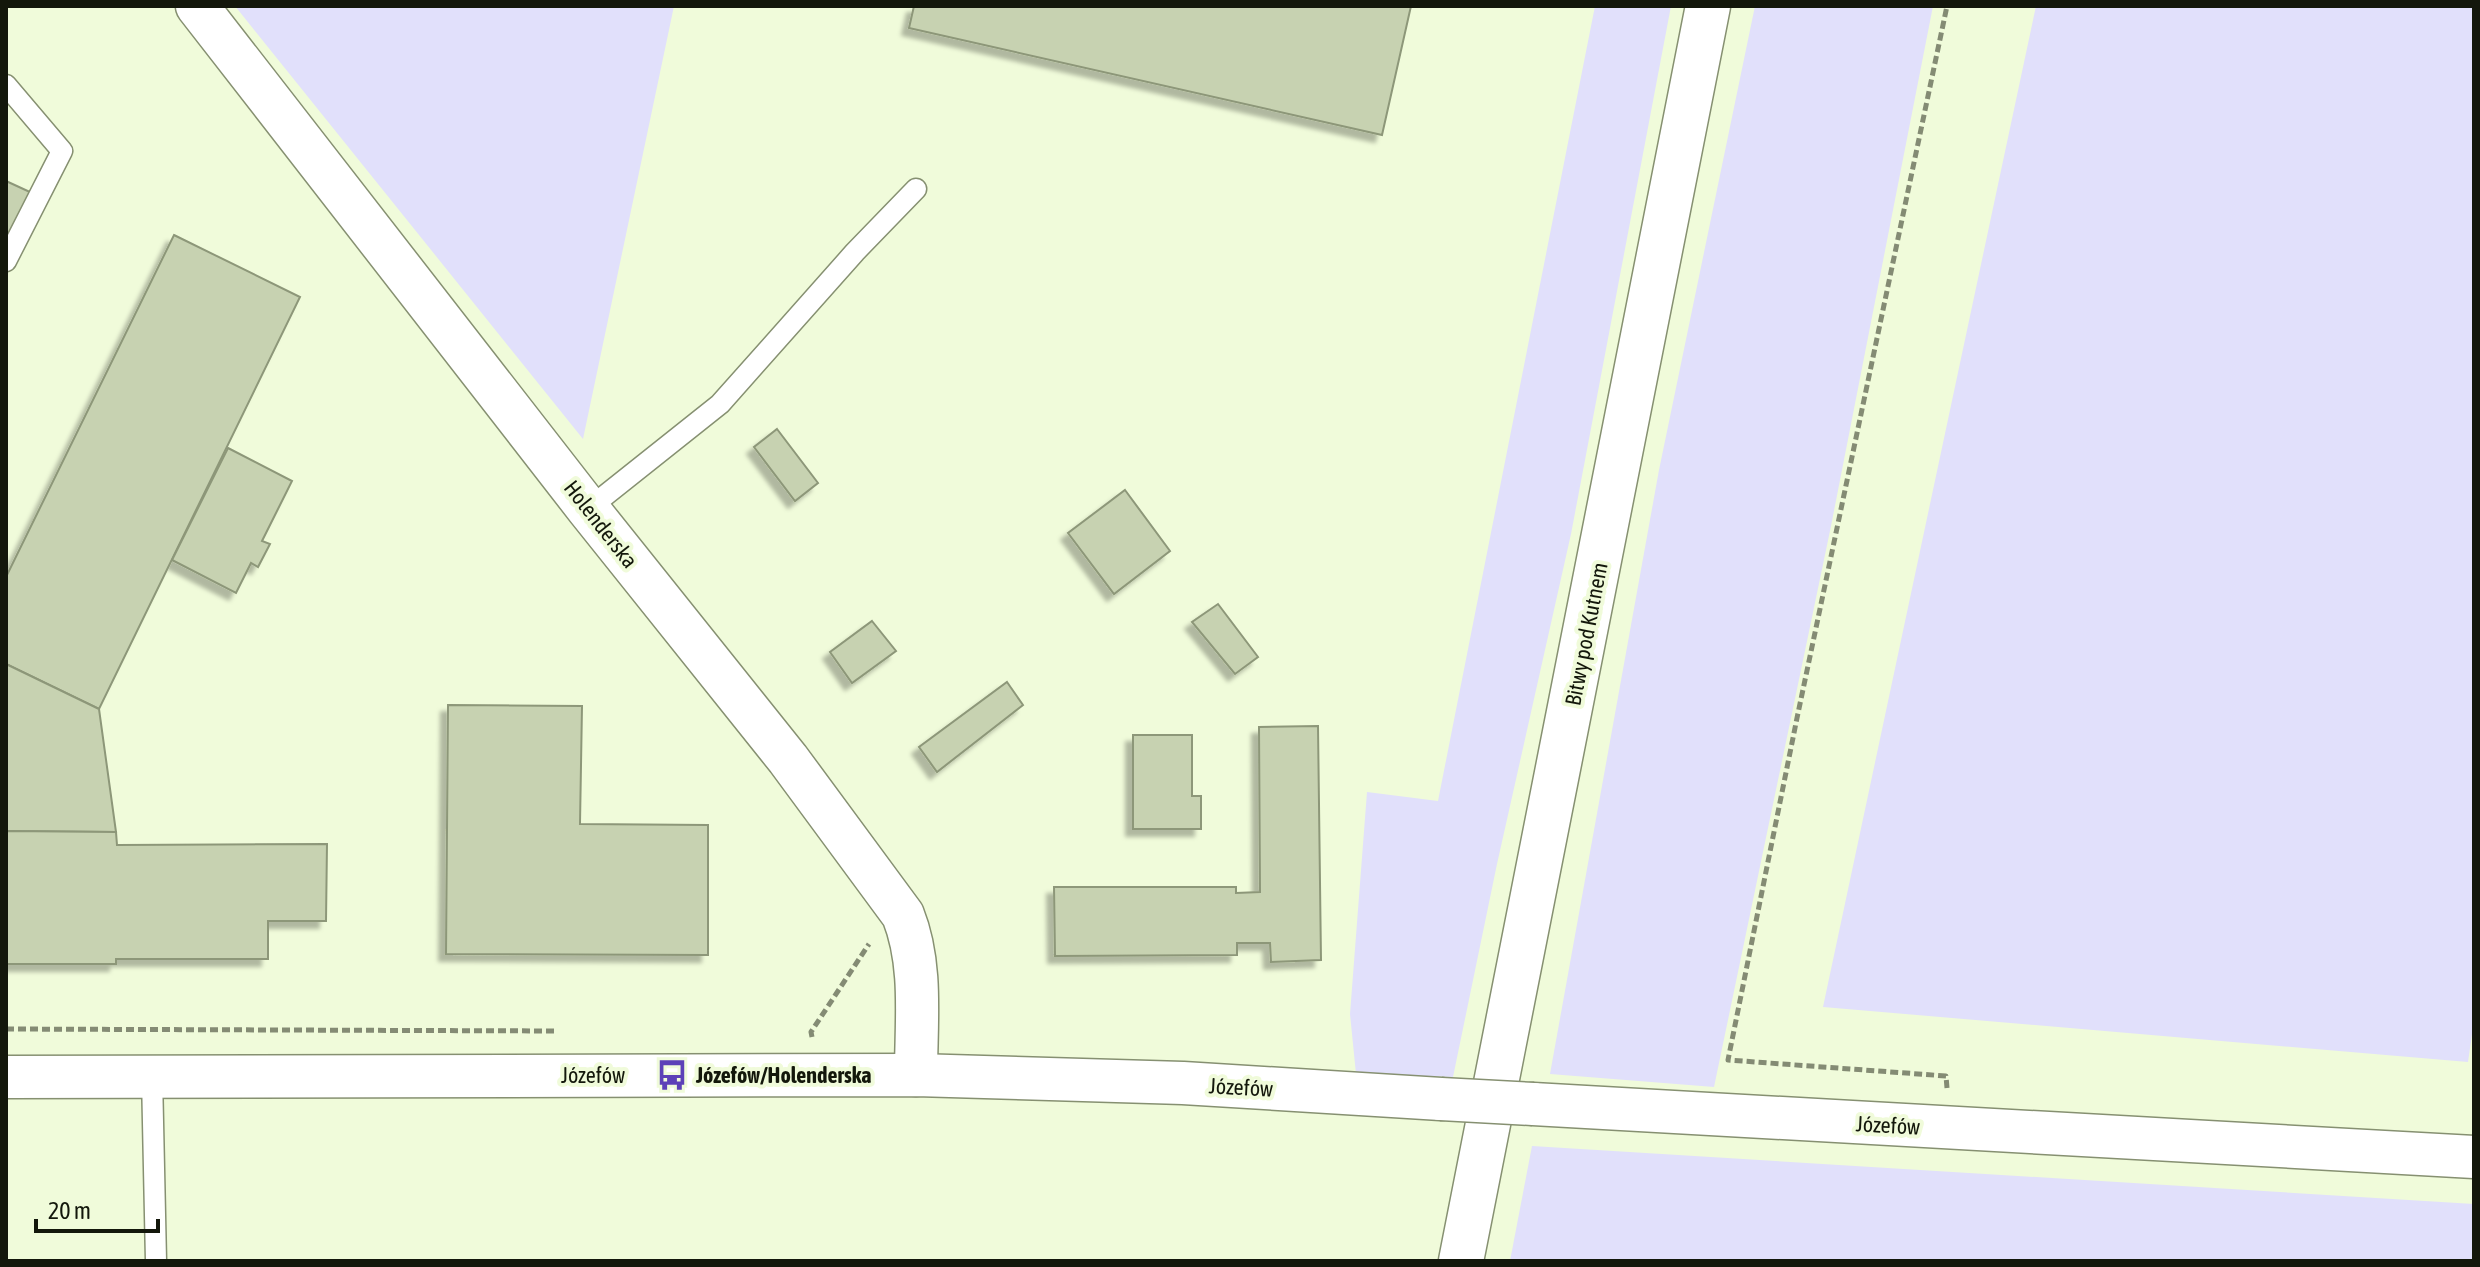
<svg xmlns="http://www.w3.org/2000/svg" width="2480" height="1267" viewBox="0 0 2480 1267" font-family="'Asap Condensed',sans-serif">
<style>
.green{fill:#e1e0fb}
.building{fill:#c7d2b1;stroke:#8d9779;stroke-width:2;filter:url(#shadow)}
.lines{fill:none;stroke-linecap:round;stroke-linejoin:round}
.service-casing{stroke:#869071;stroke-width:23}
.minor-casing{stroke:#869071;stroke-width:45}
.primary-casing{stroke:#869071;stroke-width:47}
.path{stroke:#848b74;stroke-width:5;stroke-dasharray:8 4;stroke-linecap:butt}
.service{stroke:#fff;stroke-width:20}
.minor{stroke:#fff;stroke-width:42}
.primary{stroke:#fff;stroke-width:44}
.minor-bridge-casing{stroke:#869071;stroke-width:45;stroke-linecap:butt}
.minor-bridge{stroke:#fff;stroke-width:42}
.labels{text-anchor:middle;stroke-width:8;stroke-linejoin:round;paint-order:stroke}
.street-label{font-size:22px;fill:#13170b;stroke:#f0fbda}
.poi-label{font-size:22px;font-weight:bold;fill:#13170b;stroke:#f0fbda;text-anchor:start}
</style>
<defs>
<filter id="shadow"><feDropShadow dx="-7" dy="7" stdDeviation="2" flood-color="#0004"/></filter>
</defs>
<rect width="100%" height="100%" fill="#f0fbda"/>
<!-- green -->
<g class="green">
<polygon points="235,6 674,6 583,439"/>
<polygon points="1595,6 1671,6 1571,534 1497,864 1453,1077 1356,1074 1350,1014 1367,792 1438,801"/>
<polygon points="1755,6 1933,6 1831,526 1714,1087 1550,1074 1659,470"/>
<polygon points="2036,6 2474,6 2474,1020 2468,1062 1823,1007"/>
<polygon points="1532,1146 2474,1204 2474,1261 1510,1261"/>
</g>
<!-- building -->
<g class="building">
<polygon points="914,6 1411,6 1382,135 909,28"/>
<polygon points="6,181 43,198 6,274"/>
<polygon points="174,235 300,297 99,709 6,664 6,577"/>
<polygon points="777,429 818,483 795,501 754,447"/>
<polygon points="228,448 292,481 262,541 270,544 258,567 251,563 236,593 172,560"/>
<polygon points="1125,490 1170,551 1114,594 1068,533"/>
<polygon points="1218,604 1258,657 1235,674 1192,622"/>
<polygon points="872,621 896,651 852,683 830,652"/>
<polygon points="6,664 99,709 116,832 6,831"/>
<polygon points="1007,682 1023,705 937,772 919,747"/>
<polygon points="448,705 582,706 580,824 708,825 708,955 446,954"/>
<polygon points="1318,726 1321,960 1271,962 1270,943 1237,943 1237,955 1055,956 1054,887 1236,887 1236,893 1260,892 1259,727"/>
<polygon points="1133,735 1192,735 1192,796 1201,796 1201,829 1133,829"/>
<polygon points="6,831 116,832 117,845 327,844 326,921 268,921 268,959 116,959 116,964 6,964"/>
</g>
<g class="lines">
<defs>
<g id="service">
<polyline points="6,85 62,151 6,261"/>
<polyline points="588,509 720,404 855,252 916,189"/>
<polyline points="152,1076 156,1261"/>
</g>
<g id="minor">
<path d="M197,6L588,509L788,759L903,915C923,965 916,1022 916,1075"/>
<polyline points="6,1077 916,1075 1183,1083 1441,1099"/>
<polyline points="1533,1104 2474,1157"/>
</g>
<polyline id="primary" points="1461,1261 1708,6"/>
</defs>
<!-- service casing -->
<use href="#service" class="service-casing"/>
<!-- minor casing -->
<use href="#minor" class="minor-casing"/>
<!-- primary casing -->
<use href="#primary" class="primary-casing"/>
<!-- path -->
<g class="path">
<polyline points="6,1029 557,1031"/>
<polyline points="812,1037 811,1032 869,944"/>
<polyline points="1947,1088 1946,1076 1728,1060 1797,718 1947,6"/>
</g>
<!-- service -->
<use href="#service" class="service"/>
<!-- minor -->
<use href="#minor" class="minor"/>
<!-- primary -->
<use href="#primary" class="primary"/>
<defs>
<polyline id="minor-bridge" points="1441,1099 1533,1104"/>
</defs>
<!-- minor-bridge casing -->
<use href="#minor-bridge" class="minor-bridge-casing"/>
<!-- minor-bridge -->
<use href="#minor-bridge" class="minor-bridge"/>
</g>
<!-- icons -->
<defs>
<symbol id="bus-bare" viewBox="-9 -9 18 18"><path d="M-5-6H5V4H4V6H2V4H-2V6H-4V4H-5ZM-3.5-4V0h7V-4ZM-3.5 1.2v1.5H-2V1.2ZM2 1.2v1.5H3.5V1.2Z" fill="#5c40b8" stroke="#f0fbda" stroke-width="2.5" paint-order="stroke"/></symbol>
</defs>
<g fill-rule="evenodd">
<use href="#bus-bare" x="650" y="1053" width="44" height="44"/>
</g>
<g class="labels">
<!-- street labels -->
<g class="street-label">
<text transform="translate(601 524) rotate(52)" y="8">Holenderska</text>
<text transform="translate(1586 634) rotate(-79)" y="8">Bitwy pod Kutnem</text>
<text x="593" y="1083">Józefów</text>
<text transform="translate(1241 1087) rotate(3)" y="8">Józefów</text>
<text transform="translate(1888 1125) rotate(3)" y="8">Józefów</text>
</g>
<!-- poi labels -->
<g class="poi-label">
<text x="696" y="1083">Józefów/Holenderska</text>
</g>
</g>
<!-- border -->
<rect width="2480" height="1267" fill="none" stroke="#13170b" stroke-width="16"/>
<!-- scale -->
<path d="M36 1219v12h122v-12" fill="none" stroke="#13170b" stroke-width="4"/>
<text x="48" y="1219" font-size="24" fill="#13170b" stroke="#f0fbda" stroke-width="6" paint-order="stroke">20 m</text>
</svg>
